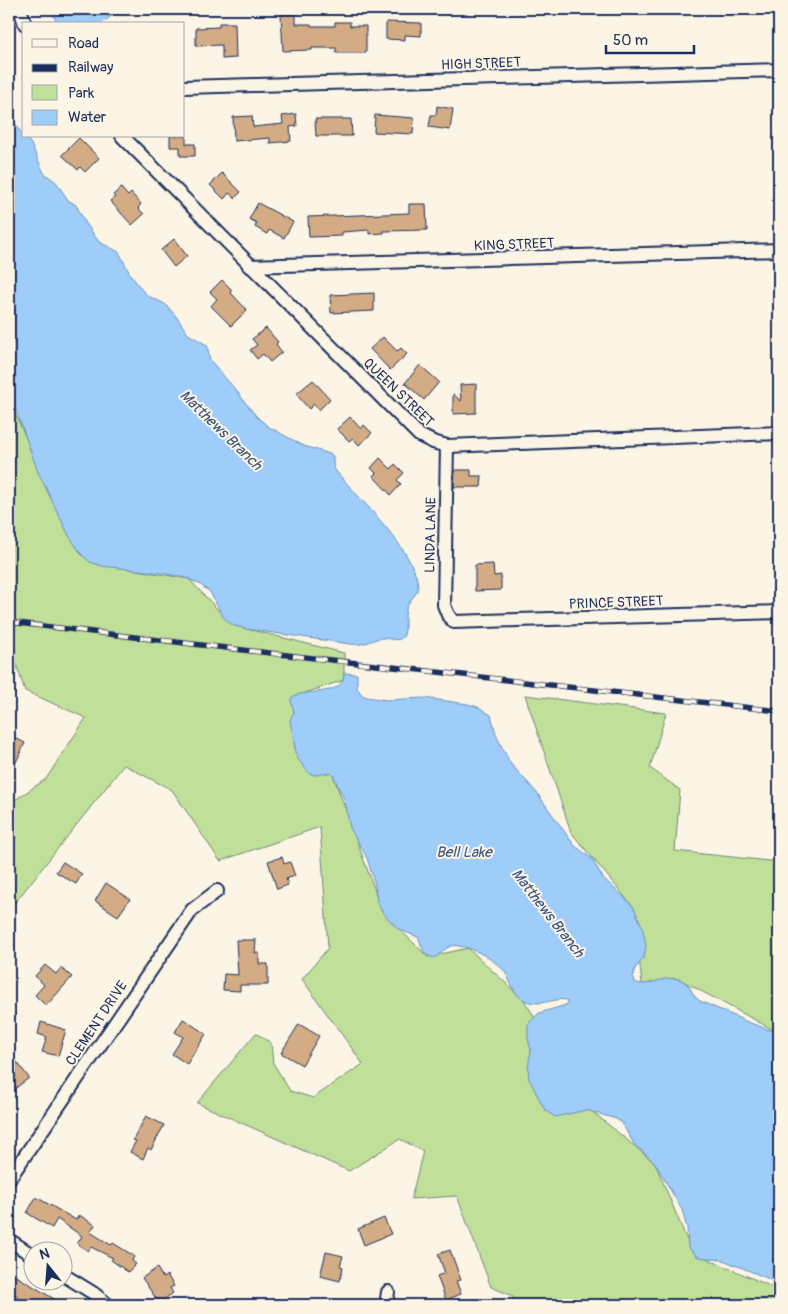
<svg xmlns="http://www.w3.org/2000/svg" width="788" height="1314" viewBox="0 0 788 1314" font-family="Pangolin,sans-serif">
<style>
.green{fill:#c0df98;stroke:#6e877b}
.water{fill:#9ecdfa;stroke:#6a8ebc}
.building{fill:#d3ab84;stroke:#1b2f5e}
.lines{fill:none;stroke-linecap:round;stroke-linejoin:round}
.street-casing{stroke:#1b2f5e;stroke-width:16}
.street{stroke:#fcf5e5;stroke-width:12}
.rail-casing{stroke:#1b2f5e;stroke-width:5.5}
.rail{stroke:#fcf5e5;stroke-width:4;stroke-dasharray:11;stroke-linecap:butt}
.labels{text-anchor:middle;stroke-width:4;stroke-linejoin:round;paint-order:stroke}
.street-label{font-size:14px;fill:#1b2f5e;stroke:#fcf5e5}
.water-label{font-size:15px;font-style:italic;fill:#3c5685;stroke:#fcf5e5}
</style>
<rect width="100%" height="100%" fill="#fcf5e5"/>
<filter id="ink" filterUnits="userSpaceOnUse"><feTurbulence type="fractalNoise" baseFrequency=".02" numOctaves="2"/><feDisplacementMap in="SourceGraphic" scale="10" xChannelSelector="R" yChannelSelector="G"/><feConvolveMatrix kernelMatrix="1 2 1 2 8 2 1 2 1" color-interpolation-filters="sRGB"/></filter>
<g filter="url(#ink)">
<!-- green -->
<g class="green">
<polygon points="9,399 58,512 90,562 189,579 232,625 344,653 344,680 293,697 295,753 333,775 383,913 428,957 468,948 524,1000 593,1112 655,1163 692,1252 779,1290 779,1305 513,1305 513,1296 491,1287 457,1196 411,1199 423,1151 400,1139 349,1171 197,1103 256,1033 271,1043 273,1063 290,1091 313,1098 363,1064 302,979 328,948 320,827 220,861 172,790 124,765 9,910 9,837 15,830 9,826 9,804 46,779 86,718 25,691 9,642"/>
<polygon points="525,695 666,713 650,768 680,790 675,851 779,862 779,1033 679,979 642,985 634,908 571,832"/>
</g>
<!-- water -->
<g class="water">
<polygon points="50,9 122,9 100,24 58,24"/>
<path d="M9,111L19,130L31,144L44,173L56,182L68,200L76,205L85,222L99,242L119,252L130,274L141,289L148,296L165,304L176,316L188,334L207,345L210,360L234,388L257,417L269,427L304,446L330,454L333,456V463L335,470C357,497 416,551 418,586C419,594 408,600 406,609C404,617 406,631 404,635C401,643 389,638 383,638C375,638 369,643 361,644C358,645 353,644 350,644L246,629L232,625L223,617L210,592L201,585L189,579L163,573L102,566L90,562L81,554L68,534L38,472L9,390Z"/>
<path d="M344,673L357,674V688L362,695L367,697L387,700L424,698L468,704L478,707L491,715L497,737L510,763L537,793L574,845L592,859L603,878L628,901L634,908L642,926L646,946L644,957L635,969L633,976L635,982C646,989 663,975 678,979C693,983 689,994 700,1001L750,1023L779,1033V1283L723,1260L698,1257L688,1247L687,1228L682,1210L655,1163L634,1144L621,1122L616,1119L586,1110L555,1117L545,1110L529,1079L528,1068L531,1050L528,1039V1024L539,1013L566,1005L568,1002L566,1000C554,997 540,1008 524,1000C513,995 511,981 505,972C496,960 467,943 451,946C445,948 441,953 436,957C422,959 423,946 418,937L398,929L383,913L377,902L375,885L367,858L350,828L345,801L333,775L331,773L314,775L309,773L297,758L290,720L294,712L291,701L292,697C309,688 344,698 344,673Z"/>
</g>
<!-- building -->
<g class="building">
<polygon points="281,14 296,14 296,24 311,24 311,26 335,26 335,22 350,22 350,26 366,26 366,53 336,53 336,48 312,48 312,50 283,51"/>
<polygon points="386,22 421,23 421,36 405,35 405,40 386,39"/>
<polygon points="219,23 235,23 236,58 222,59 222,45 196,46 196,28 219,27"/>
<polygon points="437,106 453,109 450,130 429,127 431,115 436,115"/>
<polygon points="296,114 297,126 290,127 291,141 270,143 270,138 234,141 233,117 252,116 253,127 283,124 282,116"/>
<polygon points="375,115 414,118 413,134 374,132"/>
<polygon points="315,119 351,119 352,136 316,136"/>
<polygon points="170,136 186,136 186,144 195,144 195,156 180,156 180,147 170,147"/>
<polygon points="79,138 99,158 85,172 80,167 78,170 62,155"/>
<polygon points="222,173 241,192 235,198 229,193 224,199 210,185"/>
<polygon points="121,188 128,196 131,193 141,204 138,208 144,214 132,225 110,201 115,197 113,195"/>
<polygon points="258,203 293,222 284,238 269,230 267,234 255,227 257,223 249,219"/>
<polygon points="409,204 426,204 427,230 384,231 384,233 369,234 369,230 342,232 342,236 309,237 308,217 409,213"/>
<polygon points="174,239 187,256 174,267 161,250"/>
<polygon points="222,280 232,290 230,292 247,310 231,326 211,306 217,299 210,292"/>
<polygon points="374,293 374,311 331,313 330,295"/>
<polygon points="266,328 278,342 276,344 282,352 270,362 263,354 257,359 250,350 257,345 252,339"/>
<polygon points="383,337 397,351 401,348 407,354 390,370 370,349"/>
<polygon points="420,365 439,382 424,400 405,383"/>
<polygon points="313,380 330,399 319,410 314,404 309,409 296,394"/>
<polygon points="476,384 476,413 453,414 453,394 461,401 460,385"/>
<polygon points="350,417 361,429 364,425 372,433 359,445 353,438 349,441 337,429"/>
<polygon points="380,458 391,469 395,464 404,473 397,480 401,484 391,495 373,476 376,473 371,468"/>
<polygon points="455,470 471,470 471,476 482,476 481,487 454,487"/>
<polygon points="493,564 494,576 501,575 501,590 475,591 475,565"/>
<polygon points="9,735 25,743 9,777"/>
<polygon points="282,857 284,864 290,862 295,876 286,879 288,885 277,889 268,861"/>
<polygon points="63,862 82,874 76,884 56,872"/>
<polygon points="106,883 130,899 118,916 95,901"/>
<polygon points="236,940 256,940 255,953 259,953 259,964 268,964 268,985 240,985 240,991 223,990 224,974 238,975"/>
<polygon points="45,965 56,974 61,968 72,977 46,1006 35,995 44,985 35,976"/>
<polygon points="183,1019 206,1034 187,1064 172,1054 183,1037 175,1032"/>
<polygon points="41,1022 66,1030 58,1056 42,1052 47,1037 38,1034"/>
<polygon points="299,1024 319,1036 302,1065 281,1053"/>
<polygon points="17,1062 29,1078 9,1093 9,1068"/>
<polygon points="146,1116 164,1125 151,1150 148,1148 143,1159 130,1152 136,1141 133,1140"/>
<polygon points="36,1197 76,1220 79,1215 95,1225 90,1232 111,1245 113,1243 134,1256 132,1261 136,1264 128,1272 111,1260 113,1258 91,1247 88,1251 77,1244 82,1236 57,1219 52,1228 27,1213"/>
<polygon points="384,1218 391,1234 364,1245 358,1229"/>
<polygon points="450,1250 461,1280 456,1281 461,1294 446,1300 437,1276 445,1273 438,1254"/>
<polygon points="326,1252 343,1256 340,1266 343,1267 340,1281 320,1276"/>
<polygon points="157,1268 163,1278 167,1275 174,1286 170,1288 173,1293 159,1303 142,1278"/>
<polygon points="9,1272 28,1283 64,1305 31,1305 9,1291"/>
</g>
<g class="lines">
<defs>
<g id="street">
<polyline points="20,9 25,24"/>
<polyline points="184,87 779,70"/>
<polyline points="122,136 419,435 433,442 447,446 779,433"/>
<polyline points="249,266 779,250"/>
<polyline points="447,446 444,605 448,615 454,622 779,612"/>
<polyline points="9,1179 192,910 217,891"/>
<polyline points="9,1240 32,1255"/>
<polyline points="62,1274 93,1293 108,1305"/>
<polyline points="386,1305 388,1292"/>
</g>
</defs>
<!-- street casing -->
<use href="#street" class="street-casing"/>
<!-- street -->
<use href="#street" class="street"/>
<defs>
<polyline id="rail" points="9,622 243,650 779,711"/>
</defs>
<!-- rail casing -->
<use href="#rail" class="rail-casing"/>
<!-- rail -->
<use href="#rail" class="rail"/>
</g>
</g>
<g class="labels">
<!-- street labels -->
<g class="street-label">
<text transform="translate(481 63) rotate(-2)" y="5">HIGH STREET</text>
<text transform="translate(514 244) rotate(-2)" y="5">KING STREET</text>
<text transform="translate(399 392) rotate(44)" y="5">QUEEN STREET</text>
<text transform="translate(430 535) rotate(-89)" y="5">LINDA LANE</text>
<text transform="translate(616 602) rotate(-2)" y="5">PRINCE STREET</text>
<text transform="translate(96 1023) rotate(-56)" y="5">CLEMENT DRIVE</text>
</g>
<!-- water labels -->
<g class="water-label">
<text transform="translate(221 430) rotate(44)" y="5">Matthews Branch</text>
<text x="464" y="857">Bell Lake</text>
<text transform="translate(548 913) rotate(52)" y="5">Matthews Branch</text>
</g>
</g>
<!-- margin -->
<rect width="788" height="1314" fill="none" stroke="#fcf5e5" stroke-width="30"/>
<rect x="15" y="15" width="758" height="1284" fill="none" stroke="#1b2f5e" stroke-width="2" filter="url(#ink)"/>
<!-- legend -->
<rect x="22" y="22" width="162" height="115" fill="#fcf5e5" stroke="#a2a6af"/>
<rect x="32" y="39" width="25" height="8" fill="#fcf5e5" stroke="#a2a6af"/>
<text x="68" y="48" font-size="15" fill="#1b2f5e">Road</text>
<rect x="32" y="64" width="25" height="8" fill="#1b2f5e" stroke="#a2a6af"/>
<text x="68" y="72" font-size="15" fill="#1b2f5e">Railway</text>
<rect x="32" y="85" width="25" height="15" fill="#c0df98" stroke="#a2a6af"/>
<text x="68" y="98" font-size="15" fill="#1b2f5e">Park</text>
<rect x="32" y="110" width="25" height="15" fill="#9ecdfa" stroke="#a2a6af"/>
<text x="68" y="122" font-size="15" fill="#1b2f5e">Water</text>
<!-- north arrow -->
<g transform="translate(48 1266) rotate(343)"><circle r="24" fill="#fcf5e5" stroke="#a2a6af"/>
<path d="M0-4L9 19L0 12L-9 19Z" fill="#1b2f5e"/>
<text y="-8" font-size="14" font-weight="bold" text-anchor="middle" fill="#1b2f5e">N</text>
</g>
<!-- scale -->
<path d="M606 45v8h88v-8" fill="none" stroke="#1b2f5e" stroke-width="2.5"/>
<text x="613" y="45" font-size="15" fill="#1b2f5e" stroke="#fcf5e5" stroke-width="4" paint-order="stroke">50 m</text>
</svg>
